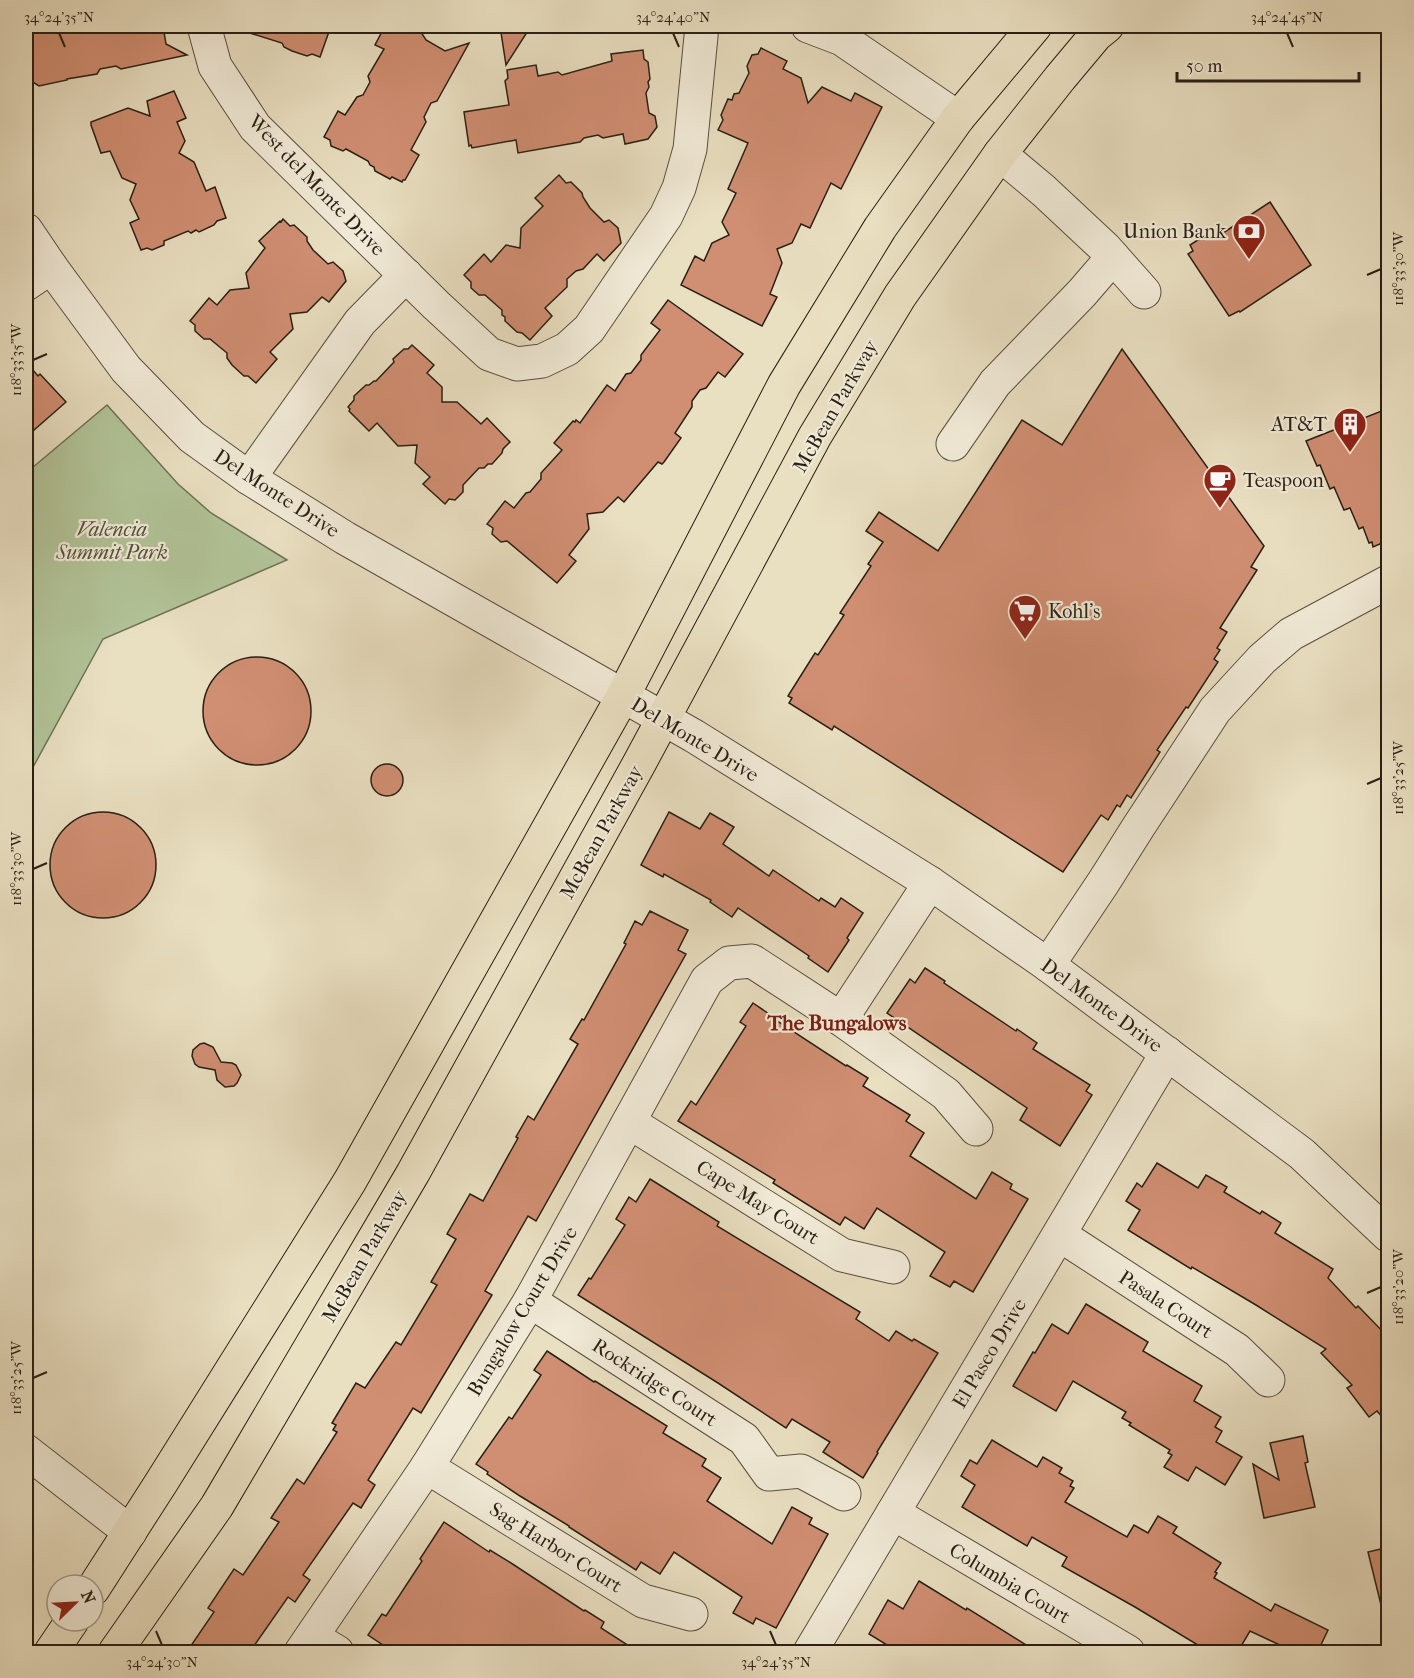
<svg xmlns="http://www.w3.org/2000/svg" width="1414" height="1678" viewBox="0 0 1414 1678" font-family="'IM FELL French Canon',serif">
<style>
.green{fill:#b1c397;stroke:#6d7156;stroke-width:1.5}
.building{fill:#d08e72;stroke:#291f14;stroke-width:1.5}
.lines{fill:none;stroke-linecap:round;stroke-linejoin:round}
.minor-casing{stroke:#594f3f;stroke-width:35}
.major-casing{stroke:#291f14;stroke-width:35}
.minor{stroke:#f1ead7;stroke-width:33}
.major{stroke:#e9dfc1;stroke-width:33}
.ticks{fill:none;stroke:#291f14;stroke-width:2}
.labels{text-anchor:middle;stroke-width:4.5;stroke-linejoin:round;paint-order:stroke}
.street-label{font-size:20px;fill:#291f14;stroke:#f1ead7}
.poi-label{font-size:20px;fill:#291f14;stroke:#f1ead7;text-anchor:end}
.park-label{font-size:20px;font-style:italic;fill:#52503b;stroke:#f1ead7}
.neighbourhood-label{font-size:21px;font-weight:bold;fill:#7a1f14;stroke:#f1ead7}
.neatline{fill:none;stroke:#291f14;stroke-width:2}
.ticks-label{font-size:15px;text-anchor:middle;fill:#291f14}
</style>
<rect width="100%" height="100%" fill="#e9dfc1"/>
<filter id="stains"><feTurbulence type="fractalNoise" baseFrequency=".00333" numOctaves="4"/><feColorMatrix values="0 0 0 0 .2 0 0 0 0 .09 0 0 0 0 .02 0 0 0 .5 -.17"/></filter>
<radialGradient id="worn" r=".72"><stop offset=".6" stop-color="#630" stop-opacity="0"/><stop offset="1" stop-color="#630" stop-opacity=".3"/></radialGradient>
<!-- green -->
<polygon class="green" points="107,405 178,484 211,513 287,560 103,639 26,780 26,473"/>
<!-- building -->
<g class="building">
<polygon points="26,26 163,26 166,44 187,55 121,69 116,66 100,69 97,74 67,79 67,80 39,86 31,81 28,64 30,61 29,55 31,51"/>
<polygon points="241,26 331,26 320,57 312,54 307,56 292,51 284,47 282,43 240,30"/>
<polygon points="385,26 412,26 419,29 426,40 445,51 469,43 437,101 431,103 424,117 426,122 411,150 419,155 405,180 403,180 402,182 392,177 390,179 375,171 374,167 370,165 368,161 346,149 343,151 331,146 330,140 324,137 338,111 345,115 357,97 363,95 370,82 368,76 384,49 375,45"/>
<polygon points="500,26 531,26 506,65"/>
<polygon points="761,48 787,61 783,69 801,78 808,103 822,87 851,101 855,93 882,107 841,189 831,183 810,228 801,224 792,243 777,249 782,263 770,294 777,297 762,326 681,285 695,256 704,261 712,243 729,235 722,222 736,193 728,189 748,143 718,130 723,120 721,115 728,99 732,100 734,94 739,93 749,73 747,66 752,55 758,54"/>
<polygon points="643,50 644,59 648,62 650,79 648,82 649,87 646,93 649,113 655,116 657,127 648,139 625,144 623,134 603,138 598,135 584,138 580,142 518,153 516,140 472,148 471,145 469,146 464,112 509,105 505,81 508,78 507,70 536,65 538,76 558,72 562,75 612,61 611,54"/>
<polygon points="174,91 186,118 177,122 185,141 179,153 194,162 206,191 215,187 226,218 217,221 214,225 199,232 196,230 191,233 188,231 164,241 164,245 152,250 147,248 141,250 130,223 139,219 130,200 136,184 122,178 110,151 101,153 91,125 91,122 128,108 150,116 147,101"/>
<polygon points="559,175 566,183 571,182 582,193 583,197 590,208 604,222 609,220 618,228 621,243 604,261 597,254 583,269 576,271 567,279 567,287 545,308 552,316 530,340 522,333 517,332 505,321 505,317 502,315 502,310 485,295 479,295 471,288 471,282 464,275 484,254 491,262 506,245 520,248 521,228 543,206 535,198"/>
<polygon points="1270,202 1311,265 1240,312 1239,311 1229,316 1188,254 1193,251 1190,245 1213,230 1217,235 1223,231 1223,233"/>
<polygon points="283,219 290,226 294,225 307,237 307,241 313,250 328,264 333,262 343,271 346,281 329,302 322,297 307,312 290,314 293,329 270,352 277,359 256,383 248,376 244,376 232,365 227,358 227,353 210,339 204,339 195,331 195,325 190,321 209,298 217,305 230,290 249,288 246,273 265,248 259,241 280,221 281,222"/>
<polygon points="668,300 743,354 725,377 718,372 706,388 700,390 692,401 692,407 675,433 681,438 664,462 662,464 658,462 624,502 618,497 603,512 587,514 589,529 569,555 576,561 557,583 507,541 501,542 492,534 493,528 487,524 505,501 514,508 526,493 530,492 541,479 541,473 562,450 554,443 573,421 575,422 576,420 580,423 607,385 615,391 626,374 631,373 641,360 641,355 660,330 651,323"/>
<polygon points="412,345 434,365 427,373 442,387 442,402 457,402 481,424 487,418 510,442 503,449 502,453 492,464 488,464 484,468 479,468 463,485 463,492 455,500 449,499 445,504 423,484 430,477 415,463 417,445 398,446 377,423 369,431 349,411 350,409 348,407 354,400 354,396 366,385 369,385 374,381 376,381 394,362 393,359 404,349 408,349"/>
<polygon points="1122,349 1264,546 1251,567 1257,570 1220,628 1227,632 1217,648 1220,650 1214,659 1218,662 1188,708 1186,707 1157,750 1160,752 1131,798 1127,795 1120,807 1117,805 1108,820 1101,815 1063,872 834,726 832,730 789,703 792,698 788,696 815,653 818,655 844,615 840,613 871,566 868,564 883,542 866,531 879,512 938,551 1022,420 1062,445"/>
<polygon points="26,362 38,376 40,374 66,402 26,437"/>
<polygon points="1389,408 1389,540 1373,547 1372,542 1369,543 1363,527 1359,529 1350,508 1344,510 1334,487 1330,489 1320,465 1317,466 1306,441"/>
<circle cx="257" cy="711" r="54"/>
<circle cx="387" cy="780" r="16"/>
<circle cx="103" cy="865" r="53"/>
<polygon points="669,812 700,829 710,813 734,827 723,844 769,876 773,870 819,901 821,898 835,907 841,898 863,913 847,938 849,940 828,972 808,958 809,956 738,908 732,917 710,902 711,900 664,874 663,877 641,865"/>
<polygon points="650,911 688,930 678,950 686,954 536,1221 528,1216 485,1291 492,1295 421,1413 413,1408 368,1480 375,1485 361,1508 353,1503 303,1575 310,1580 295,1602 288,1597 249,1653 186,1653 214,1612 208,1608 234,1569 243,1575 279,1522 271,1518 297,1479 304,1484 337,1432 333,1430 336,1425 332,1423 356,1383 365,1388 396,1342 401,1345 437,1285 431,1282 456,1239 447,1234 470,1194 483,1201 518,1138 516,1137 528,1116 534,1120 578,1044 570,1039 582,1019 584,1020 626,944 624,943 635,921 642,925"/>
<polygon points="925,968 945,981 944,983 1016,1031 1017,1029 1037,1043 1033,1049 1090,1085 1086,1091 1092,1095 1060,1146 1020,1120 1027,1108 887,1013 910,979 915,983"/>
<polygon points="753,1003 775,1018 774,1019 846,1066 847,1065 868,1078 863,1086 910,1115 906,1121 924,1133 910,1156 976,1199 992,1172 1012,1184 1010,1189 1028,1199 973,1292 954,1281 950,1287 930,1276 945,1252 877,1208 864,1229 845,1217 840,1225 773,1183 775,1180 678,1121 691,1101 696,1105 746,1026 740,1022"/>
<polygon points="204,1043 213,1047 221,1062 232,1063 236,1065 241,1075 237,1083 234,1086 225,1087 217,1080 215,1070 199,1067 195,1064 192,1056 193,1050 200,1044"/>
<polygon points="1157,1163 1198,1188 1206,1175 1227,1187 1224,1192 1260,1214 1262,1211 1281,1223 1275,1233 1333,1269 1328,1278 1356,1308 1358,1306 1389,1338 1389,1425 1377,1411 1369,1417 1347,1388 1352,1385 1321,1353 1326,1349 1256,1305 1192,1267 1191,1269 1128,1230 1140,1210 1126,1201 1137,1183 1142,1187"/>
<polygon points="650,1179 719,1222 717,1226 860,1312 856,1319 889,1341 896,1331 912,1341 914,1339 938,1353 877,1452 878,1453 863,1478 823,1452 830,1442 792,1419 786,1428 718,1383 578,1295 589,1278 591,1279 625,1225 616,1219 629,1197 636,1202"/>
<polygon points="1086,1304 1148,1342 1143,1351 1202,1386 1194,1401 1221,1417 1215,1427 1222,1431 1216,1442 1242,1457 1225,1485 1196,1467 1188,1481 1164,1467 1172,1455 1168,1453 1170,1450 1129,1425 1131,1423 1122,1418 1126,1412 1073,1381 1056,1411 1013,1386 1033,1352 1035,1353 1052,1324 1068,1334"/>
<polygon points="547,1351 594,1382 595,1381 667,1426 663,1433 706,1459 702,1466 721,1478 707,1501 772,1544 792,1507 812,1518 809,1524 828,1534 776,1628 756,1618 753,1624 733,1613 742,1597 674,1552 660,1574 641,1562 636,1570 569,1527 569,1526 520,1496 487,1474 488,1472 476,1464 509,1417 512,1419 541,1375 534,1370"/>
<polygon points="1303,1436 1308,1462 1305,1463 1315,1507 1264,1518 1253,1464 1279,1480 1270,1443"/>
<polygon points="992,1440 1037,1467 1043,1457 1062,1468 1059,1473 1073,1481 1070,1486 1074,1488 1065,1502 1127,1537 1134,1525 1148,1533 1158,1516 1177,1527 1173,1533 1221,1563 1215,1572 1217,1573 1214,1578 1271,1611 1275,1604 1328,1630 1317,1653 1282,1653 1284,1647 1250,1631 1237,1653 1211,1653 1135,1607 1062,1566 1067,1557 1032,1537 1027,1546 962,1507 975,1485 961,1476 970,1460 977,1464"/>
<polygon points="444,1522 489,1552 490,1550 511,1563 584,1611 585,1610 604,1622 601,1628 640,1653 395,1653 368,1635 382,1614 386,1616 422,1561 420,1559"/>
<polygon points="1389,1547 1389,1604 1381,1605 1368,1552"/>
<polygon points="919,1581 966,1610 967,1608 1039,1653 900,1653 869,1634 888,1600 903,1609"/>
</g>
<g class="lines">
<defs>
<g id="minor">
<polyline points="204,26 215,66 255,127 436,305 489,354 517,364 542,361 567,349 589,329 666,216 679,188 690,149 702,26"/>
<polyline points="808,26 842,39 958,118"/>
<polyline points="1000,154 1044,191 1105,248 1144,292"/>
<polyline points="26,230 51,267 126,369 192,437 249,478 345,538 694,736 930,883 1048,965 1302,1154 1388,1235"/>
<polyline points="26,284 51,267"/>
<polyline points="953,444 995,383 1082,293 1113,257"/>
<polyline points="249,478 360,322 406,275"/>
<polyline points="1048,965 1103,883 1139,826 1215,710 1262,659 1291,634 1388,582"/>
<polyline points="841,1019 930,883"/>
<polyline points="629,1122 842,1255 893,1267"/>
<polyline points="1060,1235 1237,1350 1268,1380"/>
<polyline points="530,1301 744,1439 769,1474 801,1471 844,1494"/>
<polyline points="26,1451 130,1532"/>
<polyline points="427,1467 643,1601 691,1614"/>
<polyline points="893,1513 1128,1652"/>
<polyline points="312,1637 337,1652"/>
<polyline points="301,1652 427,1467 530,1301 707,980 729,963 752,961 841,1019 946,1094 976,1129"/>
<polyline points="810,1652 1167,1053"/>
</g>
<g id="major">
<polyline points="93,1589 161,1483 350,1181 623,696 784,385 880,228 958,118 1035,26"/>
<polyline points="51,1652 72,1621"/>
<polyline points="115,1652 217,1506 413,1173 640,762 815,436 900,296 1000,154 1060,78 1096,35 1107,26"/>
</g>
</defs>
<!-- minor casing -->
<use href="#minor" class="minor-casing"/>
<!-- major casing -->
<use href="#major" class="major-casing"/>
<!-- minor -->
<use href="#minor" class="minor"/>
<!-- major -->
<use href="#major" class="major"/>
</g>
<!-- ticks -->
<path class="ticks" d="M59,33L65,47M673,33L679,47M1287,33L1293,47M1367,275L1381,269M33,360L47,354M1367,784L1381,778M33,869L47,863M1367,1293L1381,1287M33,1378L47,1372M156,1631L162,1645M770,1631L776,1645"/>
<!-- icons -->
<defs>
<symbol id="bank-pin" viewBox="-11 -11 22 30"><path d="M0 17L-7.5 6A9.5 9.5 0 1 1 7.5 6Z" fill="#8f2418" stroke="#f1ead7"/><path d="M-6-4H6V4H-6ZM0-2.3a2.3 2.3 0 1 0 0 4.6a2.3 2.3 0 1 0 0-4.6Z" fill="#fff"/></symbol>
<symbol id="building-pin" viewBox="-11 -11 22 30"><path d="M0 17L-7.5 6A9.5 9.5 0 1 1 7.5 6Z" fill="#8f2418" stroke="#f1ead7"/><path d="M-4-6H4V6H1V3H-1V6H-4ZM-2.5-4.3h1.7v1.8h-1.7ZM.8-4.3h1.7v1.8H.8ZM-2.5-1h1.7V.8h-1.7ZM.8-1h1.7V.8H.8Z" fill="#fff"/></symbol>
<symbol id="cafe-pin" viewBox="-11 -11 22 30"><path d="M0 17L-7.5 6A9.5 9.5 0 1 1 7.5 6Z" fill="#8f2418" stroke="#f1ead7"/><path d="M-5.5-4.5H6V0H3Q3 3.5 0 3.5H-2.5Q-5.5 3.5-5.5 0ZM3-3.2v2h1.7v-2ZM-6 4.5H4V6H-6Z" fill="#fff"/></symbol>
<symbol id="supermarket-pin" viewBox="-11 -11 22 30"><path d="M0 17L-7.5 6A9.5 9.5 0 1 1 7.5 6Z" fill="#8f2418" stroke="#f1ead7"/><path d="M-6-5.5h2.5l.6 2H6L4.5 2H-2.5L-4.4-4H-6ZM-1.5 3.2a1.3 1.3 0 1 0 .1 0ZM3 3.2a1.3 1.3 0 1 0 .1 0Z" fill="#fff"/></symbol>
</defs>
<g fill-rule="evenodd">
<use href="#bank-pin" x="1230" y="212" width="38" height="52"/>
<use href="#building-pin" x="1331" y="405" width="38" height="52"/>
<use href="#cafe-pin" x="1201" y="461" width="38" height="52"/>
<use href="#supermarket-pin" x="1006" y="592" width="38" height="52"/>
</g>
<g class="labels">
<!-- street labels -->
<g class="street-label">
<text transform="translate(317 185) rotate(46)" y="7">West del Monte Drive</text>
<text transform="translate(835 406) rotate(-60)" y="7">McBean Parkway</text>
<text transform="translate(277 493) rotate(33)" y="7">Del Monte Drive</text>
<text transform="translate(695 739) rotate(31)" y="7">Del Monte Drive</text>
<text transform="translate(601 832) rotate(-61)" y="7">McBean Parkway</text>
<text transform="translate(1102 1005) rotate(36)" y="7">Del Monte Drive</text>
<text transform="translate(758 1202) rotate(32)" y="7">Cape May Court</text>
<text transform="translate(364 1256) rotate(-60)" y="7">McBean Parkway</text>
<text transform="translate(1166 1304) rotate(33)" y="7">Pasala Court</text>
<text transform="translate(522 1311) rotate(-59)" y="7">Bungalow Court Drive</text>
<text transform="translate(989 1353) rotate(-59)" y="7">El Paseo Drive</text>
<text transform="translate(655 1382) rotate(33)" y="7">Rockridge Court</text>
<text transform="translate(556 1547) rotate(32)" y="7">Sag Harbor Court</text>
<text transform="translate(1010 1583) rotate(31)" y="7">Columbia Court</text>
</g>
<!-- poi labels -->
<g class="poi-label">
<text x="1226" y="238">Union Bank</text>
<text x="1327" y="431">AT&amp;T</text>
<text x="1243" y="487" text-anchor="start">Teaspoon</text>
<text x="1048" y="618" text-anchor="start">Kohl's</text>
</g>
<!-- park labels -->
<g class="park-label">
<text x="112" y="536">Valencia<tspan x="112" dy="23">Summit Park</tspan></text>
</g>
<!-- neighbourhood labels -->
<g class="neighbourhood-label">
<text x="837" y="1030">The Bungalows</text>
</g>
</g>
<!-- margin -->
<rect width="1414" height="1678" fill="none" stroke="#e9dfc1" stroke-width="66"/>
<!-- north arrow -->
<g transform="translate(75 1603) rotate(66)"><circle r="28" fill="#f1ead7" stroke="#a19989" stroke-width="1.5"/>
<path d="M0-4.5L10 22L0 15L-10 22Z" fill="#8f2418"/>
<text y="-9" font-size="16" font-weight="bold" text-anchor="middle" fill="#291f14">N</text>
</g>
<!-- scale -->
<path d="M1177 72v9h182v-9" fill="none" stroke="#291f14" stroke-width="3"/>
<text x="1186" y="72" font-size="18" fill="#291f14" stroke="#f1ead7" stroke-width="4.5" paint-order="stroke">50 m</text>
<rect x="33" y="33" width="1348" height="1612" class="neatline"/>
<g class="ticks-label">
<text x="59" y="22">34°24'35"N</text>
<text x="673" y="22">34°24'40"N</text>
<text x="1287" y="22">34°24'45"N</text>
<text transform="translate(1398 269) rotate(-90)" y="5">118°33'30"W</text>
<text transform="translate(16 360) rotate(-90)" y="5">118°33'35"W</text>
<text transform="translate(1398 778) rotate(-90)" y="5">118°33'25"W</text>
<text transform="translate(16 869) rotate(-90)" y="5">118°33'30"W</text>
<text transform="translate(1398 1287) rotate(-90)" y="5">118°33'20"W</text>
<text transform="translate(16 1378) rotate(-90)" y="5">118°33'25"W</text>
<text x="162" y="1667">34°24'30"N</text>
<text x="776" y="1667">34°24'35"N</text>
</g>
<rect width="100%" height="100%" filter="url(#stains)"/>
<rect width="100%" height="100%" fill="url(#worn)"/>
</svg>
